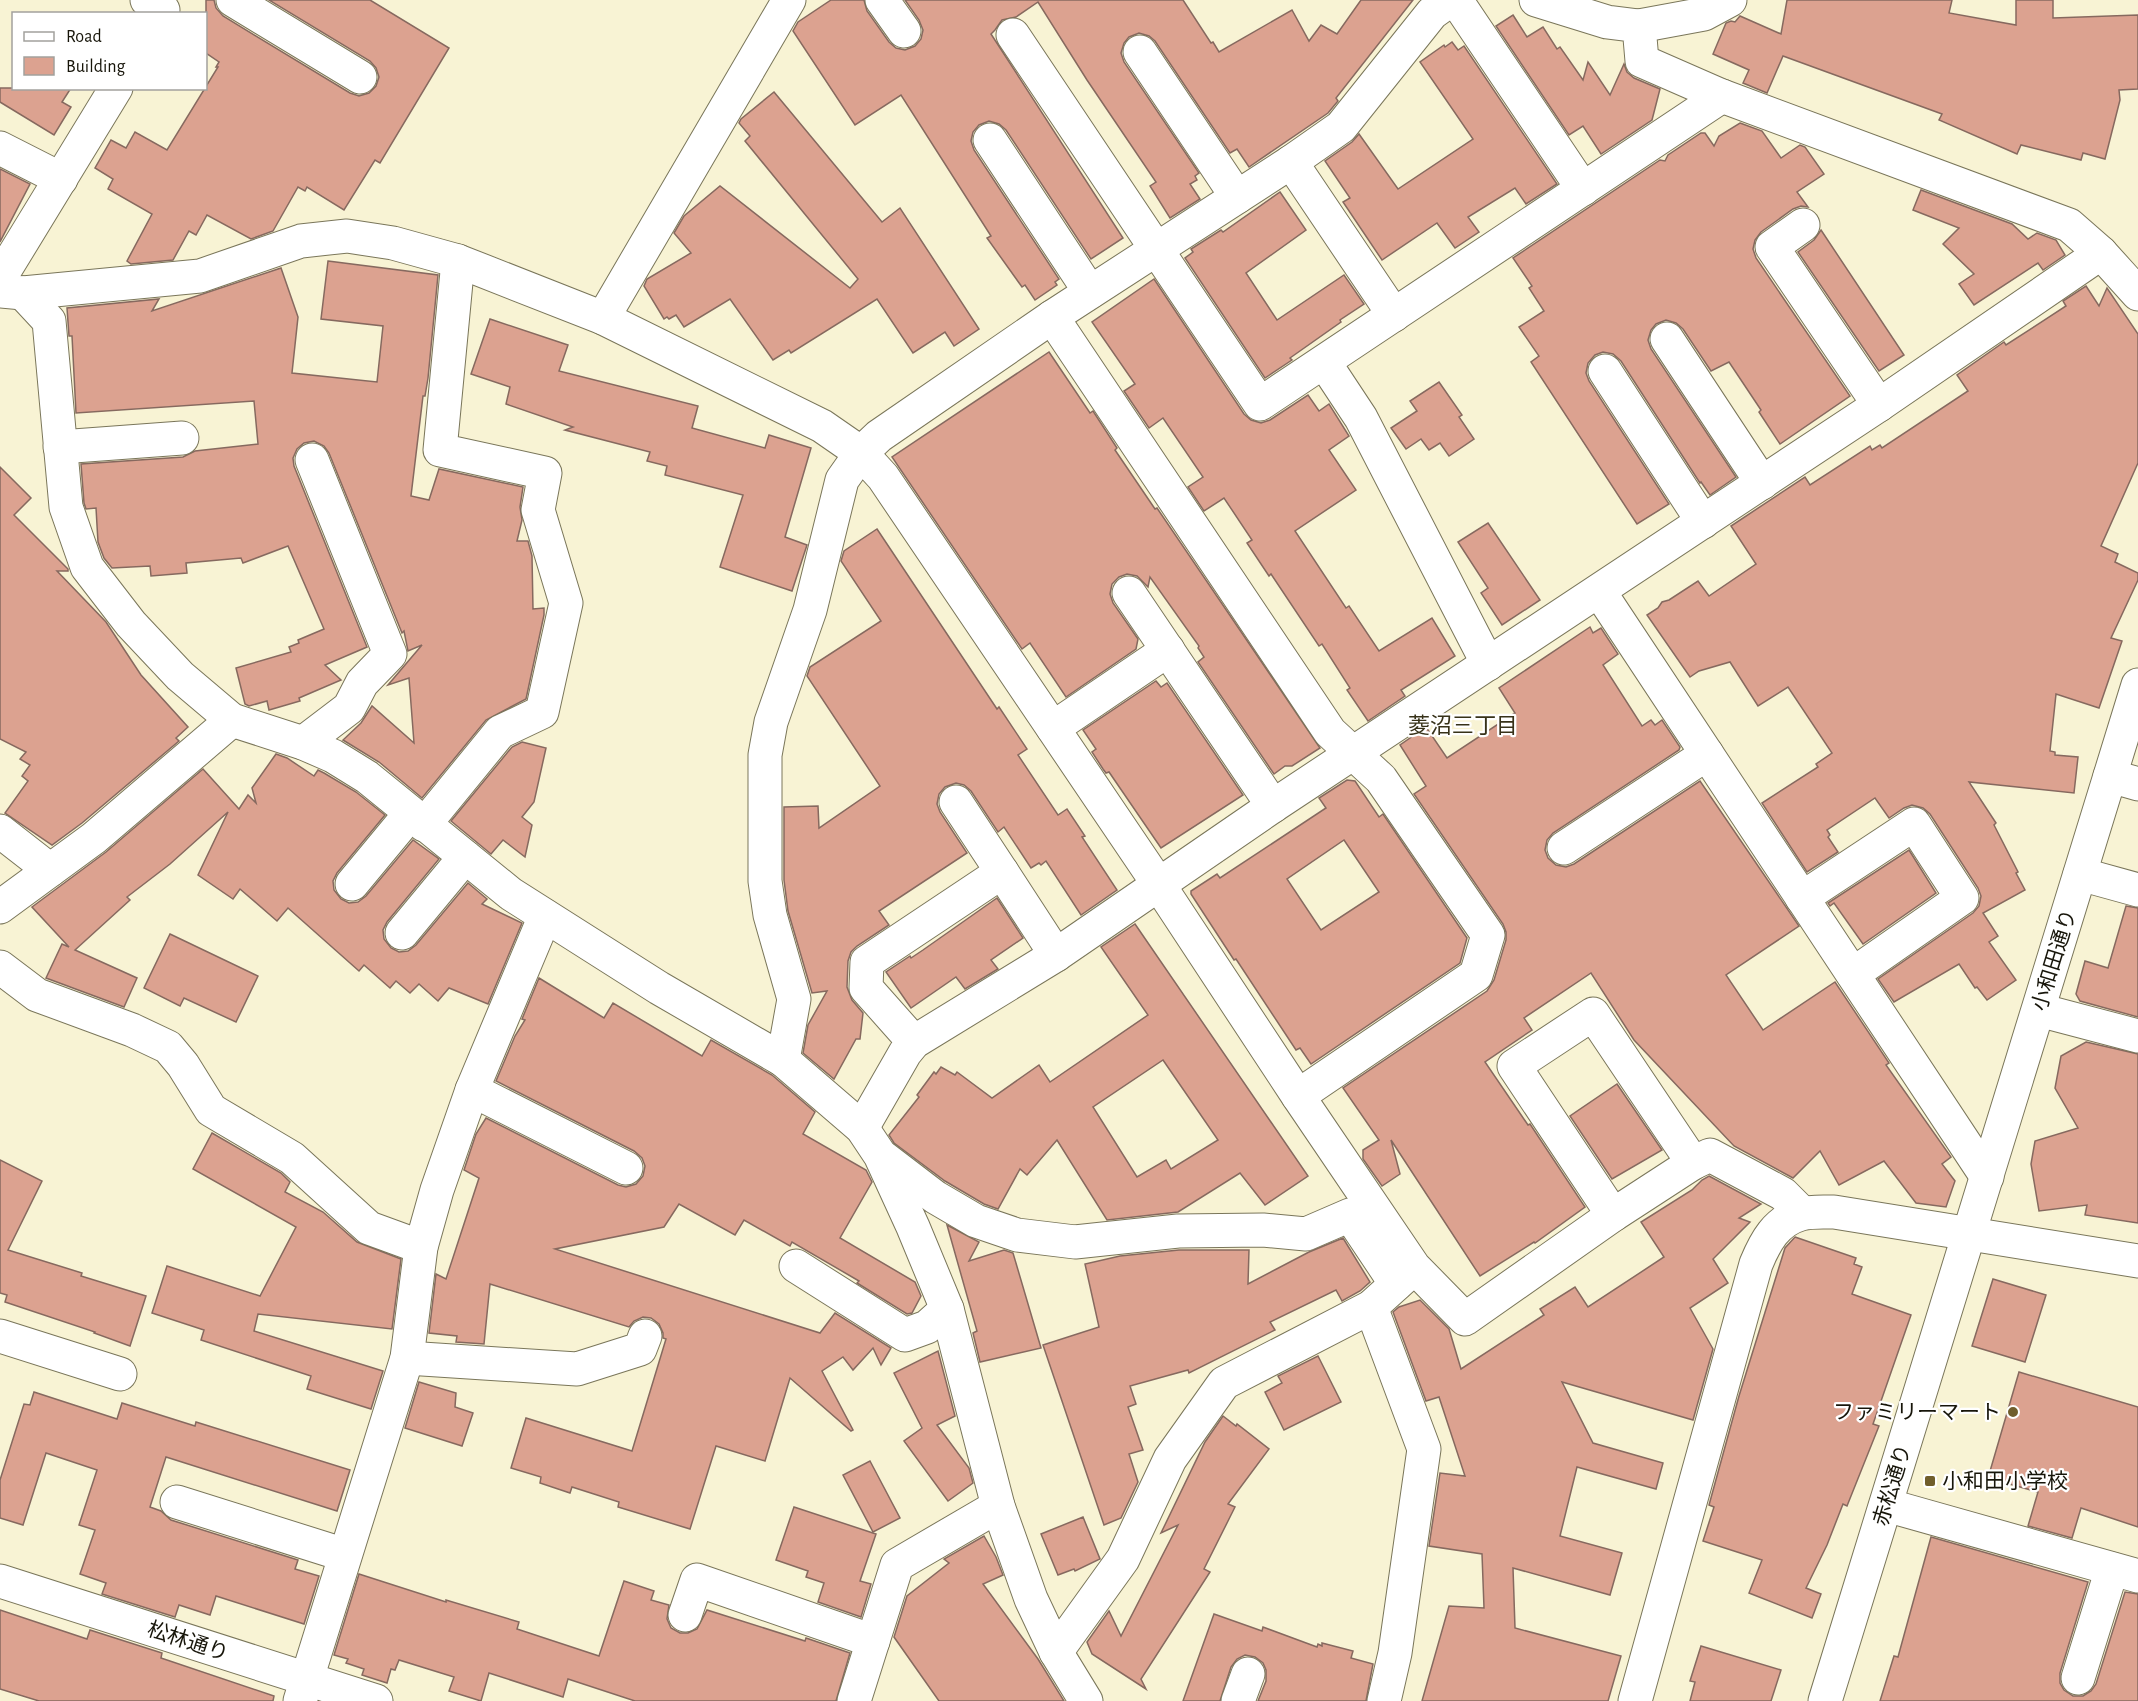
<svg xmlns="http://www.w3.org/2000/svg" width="2138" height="1701" viewBox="0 0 2138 1701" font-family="'Alegreya Sans','Noto Sans JP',sans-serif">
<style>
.building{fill:#dca290;stroke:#86695f;stroke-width:1.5;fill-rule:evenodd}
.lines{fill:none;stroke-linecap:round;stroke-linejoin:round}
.minor-casing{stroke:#7a765a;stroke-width:35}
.minor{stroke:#fff;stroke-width:33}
.poi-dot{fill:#705e2c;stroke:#fff;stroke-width:2}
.labels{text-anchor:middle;stroke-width:4.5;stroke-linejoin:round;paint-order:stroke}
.street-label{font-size:21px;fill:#17150a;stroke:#fff}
.poi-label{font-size:21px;fill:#17150a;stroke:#fff;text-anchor:end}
.neighbourhood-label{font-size:22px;fill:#373219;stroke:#fff}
</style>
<rect width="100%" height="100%" fill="#f8f3d4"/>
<!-- building -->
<g class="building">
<polygon points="206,0 214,0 216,8 223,16 350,93 359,96 369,93 376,86 379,77 376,68 370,61 269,0 370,0 449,48 380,163 375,160 344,210 307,187 305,191 298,187 273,231 251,239 207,215 196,235 189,231 173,260 131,264 127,261 152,214 108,189 113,179 95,168 111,140 126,148 135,132 167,150 218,67 216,67 219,62 206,53"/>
<polygon points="831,0 864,0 867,11 889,42 896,48 905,50 915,46 921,39 923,30 919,20 905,0 1183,0 1211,43 1213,42 1219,52 1292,10 1309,41 1321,25 1337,34 1361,0 1413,0 1336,98 1338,101 1328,113 1249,167 1237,149 1230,153 1155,41 1149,36 1139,33 1129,37 1124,43 1121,53 1124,62 1199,173 1195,176 1197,180 1190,184 1200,199 1170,218 1150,186 1156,182 1087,80 1038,2 1016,17 1002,20 995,30 991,34 1123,238 1091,259 1006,130 999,124 989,121 979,125 973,132 971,141 974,150 1059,279 1055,282 1057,285 1035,300 1025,285 1022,287 987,238 991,236 901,95 855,125 793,31 798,22"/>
<polygon points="1787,0 1952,0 1949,13 2016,25 2016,0 2053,0 2053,18 2138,15 2138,89 2119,90 2120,100 2105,159 2083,153 2081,160 2021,145 2017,154 1939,120 1942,114 1783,56 1767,93 1743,83 1749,70 1713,54 1726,23 1731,21 1735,22 1740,16 1781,34"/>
<polygon points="1513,15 1527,37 1543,27 1557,49 1560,47 1583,80 1588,62 1610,95 1624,64 1627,72 1634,78 1660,89 1652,120 1601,154 1583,126 1569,135 1496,26"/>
<polygon points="1452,42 1458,50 1464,46 1557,184 1526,204 1515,188 1468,217 1479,232 1455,248 1437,223 1382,260 1343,202 1350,198 1325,161 1352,142 1359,134 1398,189 1473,139 1420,62 1444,45 1445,47"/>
<polygon points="0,88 71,88 62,102 71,107 54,135 0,102"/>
<polygon points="774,92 882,222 900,208 979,329 954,346 945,332 913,353 877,299 791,353 789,350 773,360 730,299 684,327 676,315 669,319 667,317 664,319 644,286 647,279 691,253 674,233 684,216 720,186 850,288 858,279 745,141 750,136 739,123 741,119"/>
<polygon points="1740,123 1762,131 1781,158 1800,145 1805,147 1824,174 1797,192 1808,207 1801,206 1793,209 1761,232 1755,240 1753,249 1756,258 1850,396 1780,444 1759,412 1761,410 1729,362 1711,371 1683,329 1676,323 1666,320 1656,324 1651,330 1648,340 1651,349 1736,477 1710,495 1701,482 1700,483 1621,361 1613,354 1603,352 1595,355 1588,363 1586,373 1589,381 1669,504 1637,524 1531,362 1539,356 1519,327 1544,311 1529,288 1532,286 1513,258 1660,160 1665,161 1668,155 1701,133 1705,133 1714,146 1719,136"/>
<polygon points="0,169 30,184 0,242"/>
<polygon points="1921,190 2012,224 2028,239 2037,233 2056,240 2065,255 2043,270 2038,263 1974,305 1959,284 1974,274 1943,244 1959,228 1913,210"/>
<polygon points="1280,192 1306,230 1246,273 1277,320 1344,275 1364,304 1340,320 1341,322 1290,358 1292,360 1265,378 1185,258 1193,252 1191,249 1221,230 1223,232"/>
<polygon points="1821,230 1904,355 1879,371 1798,252 1814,240"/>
<polygon points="328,261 438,275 428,378 425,396 423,396 411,496 429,500 439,469 523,487 520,507 522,520 517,541 528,541 532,556 533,609 544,608 544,615 526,699 486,720 422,798 379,762 343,740 361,723 372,706 414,743 409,678 388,685 422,645 408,651 404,631 402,633 329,453 324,446 314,441 304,443 297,449 293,458 294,466 367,647 325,665 341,680 299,698 300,701 269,710 267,701 249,706 245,704 236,668 291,652 289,647 299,643 298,640 324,629 288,546 243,563 241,558 186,563 187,573 151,576 150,566 112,568 104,558 98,542 96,508 86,509 84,503 81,464 183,457 195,451 258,444 254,401 76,413 72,336 69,336 67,308 159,299 152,311 281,268 298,317 292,373 377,382 383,326 321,319"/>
<polygon points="1154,279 1244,414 1251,420 1261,423 1270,420 1308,395 1319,411 1329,404 1349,436 1329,450 1356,490 1295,531 1346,608 1349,606 1379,651 1432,618 1455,656 1401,690 1405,696 1368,721 1347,690 1350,688 1322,644 1319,646 1271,574 1269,576 1247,543 1252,540 1224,498 1204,511 1188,487 1203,477 1163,418 1149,428 1124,391 1135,384 1092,322"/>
<polygon points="2086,286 2099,306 2107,288 2138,334 2138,463 2101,546 2118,554 2115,562 2138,573 2138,580 2111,638 2122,641 2099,708 2056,694 2050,751 2055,752 2055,755 2078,757 2074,793 1969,782 1996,823 1994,825 2018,872 2016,873 2025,890 1983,913 1998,936 1989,942 2016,980 1987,1000 1977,987 1975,988 1959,964 1894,1002 1878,979 1973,913 1979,906 1981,896 1978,888 1930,814 1923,808 1912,805 1904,808 1889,818 1875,798 1827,830 1830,835 1828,837 1838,852 1807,872 1762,803 1818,767 1816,764 1832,753 1788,687 1758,706 1730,662 1699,671 1690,677 1647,615 1658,608 1662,602 1669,600 1698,581 1709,596 1756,564 1731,526 1805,477 1810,485 1870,446 1872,450 1880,445 1882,448 1968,391 1957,375 2004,342 2006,345 2066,306 2063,301"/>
<polygon points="490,319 568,345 559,371 698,406 692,428 765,448 769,435 811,448 785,537 807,545 792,591 720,567 743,495 665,475 667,466 647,461 650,452 565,430 573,427 506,404 510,387 471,374"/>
<polygon points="1049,352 1090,413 1093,411 1117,448 1115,450 1155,509 1157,508 1320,748 1292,766 1285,766 1274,774 1198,662 1204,657 1198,648 1199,646 1150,577 1148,587 1137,576 1127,574 1119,577 1112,584 1110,594 1113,603 1138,639 1136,649 1066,697 1030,643 1022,649 892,457"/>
<polygon points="1439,382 1462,415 1459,417 1474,439 1449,456 1440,443 1429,450 1421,439 1406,449 1391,428 1417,411 1410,401"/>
<polygon points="0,467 31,498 14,515 68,569 68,571 57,571 106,622 141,675 188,727 176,738 179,741 82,823 52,845 5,813 28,781 22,776 30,765 20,759 26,752 0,739"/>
<polygon points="1488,523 1540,600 1502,625 1481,593 1488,588 1458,542"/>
<polygon points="877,529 997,709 999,707 1027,749 1018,755 1058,815 1067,809 1085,836 1082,837 1117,890 1081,915 1046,861 1041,865 1039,863 1031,868 1004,827 998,832 971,791 964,785 956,783 945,787 939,794 937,804 940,812 967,853 879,911 889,925 857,946 851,952 848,961 847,987 852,1000 863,1013 860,1039 856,1039 834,1079 803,1053 808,1025 827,991 812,993 788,911 784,880 784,807 818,806 819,828 880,786 807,676 810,667 881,621 841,561 844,551"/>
<polygon points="1590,627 1593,633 1601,628 1618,654 1603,665 1642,726 1651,720 1655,725 1662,720 1680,747 1679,750 1553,833 1547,840 1545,850 1548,858 1556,865 1566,867 1574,864 1700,781 1799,926 1726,975 1763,1030 1835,982 1889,1063 1886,1065 1951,1157 1942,1164 1955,1181 1946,1207 1916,1203 1884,1161 1839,1185 1820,1151 1793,1178 1734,1146 1634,1040 1591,973 1524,1018 1532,1030 1485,1062 1528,1125 1530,1124 1585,1207 1535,1243 1534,1242 1480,1276 1391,1140 1400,1174 1382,1186 1363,1159 1363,1150 1379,1140 1343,1088 1487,991 1494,980 1506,940 1506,932 1503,924 1414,794 1426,786 1400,745 1426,727 1447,758 1515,713 1499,688"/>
<polygon points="1156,681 1161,687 1167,683 1243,795 1161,848 1109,772 1106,773 1103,769 1092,752 1096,749 1083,730"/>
<polygon points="522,742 546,748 534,802 522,817 532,825 525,857 503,840 491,854 451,821 512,747"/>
<polygon points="276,754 287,758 314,776 318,770 324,773 356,792 385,815 337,873 333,881 334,890 341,899 349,903 358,902 366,896 413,840 439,859 387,922 383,930 384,939 391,948 399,952 408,951 416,945 468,883 487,899 482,904 522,923 488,1004 449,988 438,1001 419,984 410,993 396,981 390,988 364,965 359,971 288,908 277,921 240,889 233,899 198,875 228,812 170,864 127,897 130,900 75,950 137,978 124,1007 46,978 62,944 69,947 32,907 106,852 203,769 239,809 248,795 256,803 252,788"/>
<path d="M1347,780L1355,781L1379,817L1383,814L1467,938L1460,963L1311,1064L1300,1048L1296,1050L1236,959L1234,960L1191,894V891L1217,874L1220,878L1326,808L1319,798ZM1344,840L1379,892L1321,930L1287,879Z"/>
<polygon points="1909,850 1936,893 1863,944 1834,903 1830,906 1828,903"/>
<polygon points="997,898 1023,938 991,960 998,969 965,989 956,977 911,1008 886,972 910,956 911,958 923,950"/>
<polygon points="2126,906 2138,908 2138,1017 2080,1001 2076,994 2085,961 2108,968"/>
<path d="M1135,924L1308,1176L1265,1205L1240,1173L1178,1212L1107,1220L1057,1140L1027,1175L1020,1169L998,1209L984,1204L945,1181L894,1143L889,1135L919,1097L917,1095L934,1072L936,1074L941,1067L955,1075L957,1072L992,1098L1039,1065L1050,1082L1148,1015L1101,947ZM1163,1060L1218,1140L1171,1169L1166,1160L1137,1177L1093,1107Z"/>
<polygon points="170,934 258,976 236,1022 184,998 180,1006 144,988"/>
<polygon points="539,978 604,1018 613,1003 702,1056 711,1040 772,1075 815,1112 803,1134 866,1170 872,1182 840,1238 915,1282 921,1296 912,1313 907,1314 857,1283 859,1281 792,1242 790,1246 744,1220 735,1235 679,1204 664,1227 555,1249 820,1333 835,1313 891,1348 881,1365 873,1348 853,1370 843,1357 822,1371 853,1430 851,1431 790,1378 765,1461 716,1446 690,1529 618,1507 619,1502 572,1487 570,1493 540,1483 541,1477 511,1468 526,1418 632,1451 666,1339 663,1338 663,1333 659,1324 651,1318 643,1317 634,1321 629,1327 490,1284 484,1344 456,1342 457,1336 429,1333 436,1274 446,1279 479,1178 464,1170 476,1134 486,1118 618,1185 626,1187 636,1184 643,1176 645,1166 642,1158 634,1151 496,1081 515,1036 525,1020 522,1019"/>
<polygon points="2086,1042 2138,1054 2138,1223 2085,1215 2087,1205 2039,1211 2031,1164 2035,1141 2078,1128 2055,1088 2061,1056"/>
<polygon points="1617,1084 1662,1150 1612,1179 1570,1116"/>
<polygon points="212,1133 281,1173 290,1182 285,1192 323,1212 357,1242 401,1259 392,1329 258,1314 254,1331 383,1371 371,1409 307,1389 311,1376 201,1340 204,1330 152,1313 167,1266 260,1296 296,1227 193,1169"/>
<polygon points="0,1160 42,1181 8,1250 82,1273 81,1276 146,1296 130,1346 94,1333 95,1332 5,1302 7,1295 0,1293"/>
<polygon points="1709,1176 1761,1204 1739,1218 1750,1222 1713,1259 1728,1283 1690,1308 1713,1349 1693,1420 1562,1382 1593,1443 1663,1463 1656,1489 1577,1467 1560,1536 1622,1553 1610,1595 1513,1568 1515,1628 1621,1656 1608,1701 1422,1701 1449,1606 1484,1608 1482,1554 1429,1546 1440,1473 1465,1476 1439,1397 1426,1401 1393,1312 1399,1307 1420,1300 1449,1329 1461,1369 1544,1315 1540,1309 1575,1287 1588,1307 1664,1257 1641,1222 1692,1190 1702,1180"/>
<polygon points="947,1225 979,1242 969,1261 1004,1250 1013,1253 1041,1348 980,1362 973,1333 977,1331"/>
<polygon points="1795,1237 1856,1258 1854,1264 1862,1267 1852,1294 1911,1315 1873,1424 1879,1426 1847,1506 1843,1504 1827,1545 1806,1588 1821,1594 1812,1618 1749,1593 1762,1560 1703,1541 1714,1507 1709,1505 1739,1396 1785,1248"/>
<polygon points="1343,1238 1370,1282 1360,1291 1342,1301 1336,1290 1270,1322 1275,1330 1189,1373 1188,1370 1130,1386 1136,1404 1128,1407 1143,1450 1129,1454 1138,1482 1121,1518 1104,1525 1043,1345 1099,1327 1085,1264 1120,1256 1179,1250 1249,1250 1248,1284 1309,1252"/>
<polygon points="1993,1279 2046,1295 2025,1362 1972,1346"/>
<polygon points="938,1351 955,1416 937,1425 969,1468 973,1483 948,1501 904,1441 922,1428 894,1373"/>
<polygon points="1318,1356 1341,1402 1284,1430 1265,1392 1282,1383 1278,1376"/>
<polygon points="2019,1372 2138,1407 2138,1527 2081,1508 2072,1538 2028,1526 2038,1492 1988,1478"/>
<polygon points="419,1382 456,1393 455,1407 473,1413 462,1446 405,1428"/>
<polygon points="34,1392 117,1419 122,1403 195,1426 196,1422 350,1470 337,1511 166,1457 150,1507 161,1511 171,1520 298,1560 295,1569 319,1576 304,1624 216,1596 210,1615 179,1605 175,1617 102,1594 106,1583 80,1574 95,1530 79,1525 97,1470 46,1453 23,1525 0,1518 0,1480 24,1404 30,1405"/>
<polygon points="1223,1416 1236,1426 1237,1424 1269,1449 1228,1504 1235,1507 1204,1569 1210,1572 1141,1679 1146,1689 1092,1654 1087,1642 1109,1611 1121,1636 1178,1525 1161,1533 1205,1442"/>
<polygon points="870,1461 900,1518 873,1532 843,1475"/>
<polygon points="794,1507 876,1534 860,1581 871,1584 861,1617 818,1602 824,1583 806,1577 808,1571 776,1560"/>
<polygon points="1083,1517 1100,1559 1075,1571 1074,1569 1058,1575 1041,1534"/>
<polygon points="984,1536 996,1557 1003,1575 983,1584 1038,1659 1064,1701 939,1701 894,1637 907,1596 949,1563 944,1559"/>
<polygon points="1931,1537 2088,1582 2060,1673 2060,1683 2064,1690 2073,1696 2083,1696 2091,1691 2096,1684 2125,1592 2138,1594 2138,1701 1880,1701 1894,1656 1898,1657"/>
<polygon points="359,1574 446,1602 446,1600 519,1622 517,1629 599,1656 624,1581 654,1591 651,1600 669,1605 667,1619 671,1628 680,1633 688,1633 697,1629 707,1610 805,1641 806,1638 850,1653 836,1701 635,1701 568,1679 563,1697 489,1673 481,1701 449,1691 454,1677 399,1660 395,1670 391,1669 387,1683 362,1675 364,1669 346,1663 348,1659 334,1655"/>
<polygon points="0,1610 87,1639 90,1630 162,1653 161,1658 274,1696 273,1701 39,1701 0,1689"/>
<polygon points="1214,1614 1262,1631 1263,1627 1317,1647 1318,1644 1322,1646 1322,1643 1353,1651 1351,1658 1373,1664 1366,1701 1258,1701 1266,1681 1266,1670 1263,1663 1255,1657 1245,1655 1237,1659 1231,1667 1220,1701 1183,1701"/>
<polygon points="1701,1646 1781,1670 1771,1701 1690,1701 1695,1682 1690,1681"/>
</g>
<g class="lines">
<defs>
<g id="minor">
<polyline points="147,0 163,10"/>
<polyline points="233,0 360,77"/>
<polyline points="882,0 904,31"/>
<polyline points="1456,0 1583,189"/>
<polyline points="1536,0 1607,22 1639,26 1642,61 1722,96 2069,225 2101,253 2138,294"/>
<polyline points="1639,26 1704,14 1730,0"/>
<polyline points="1013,35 1260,404 1722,96"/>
<polyline points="1140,52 1237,197"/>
<polyline points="990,140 1090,292"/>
<polyline points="0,148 61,179"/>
<polyline points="1291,162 1394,315"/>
<polyline points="1803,225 1772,247 1879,405"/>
<polyline points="0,278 116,88"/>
<polyline points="0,291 23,293 200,276 301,241 347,236 393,243 458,261 603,318 822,426 861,453 883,477 1159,885 1298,1096 1414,1267 1465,1319 1613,1215 1693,1163 1710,1155 1783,1194 1802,1213"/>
<polyline points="23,293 49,321 66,507 87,567 131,624 180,676 232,720 303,743 333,756 367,777 511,894 659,988 783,1060 862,1128 880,1155 913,1227 947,1309 998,1506 1031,1599 1056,1652 1086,1701"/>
<polyline points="1052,317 1330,732 1381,779 1488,935 1476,975 1298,1096"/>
<polyline points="603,318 789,0"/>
<polyline points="1667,339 1762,483"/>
<polyline points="1324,362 1361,418 1488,664"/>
<polyline points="1605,371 1703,522"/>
<polyline points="60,447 182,438"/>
<polyline points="1599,591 1987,1177"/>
<polyline points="1129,593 1273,806"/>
<polyline points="1053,728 1168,650"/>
<polyline points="303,743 349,708 362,683 390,654 312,460"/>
<polyline points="2110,776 2138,784"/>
<polyline points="956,802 1002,872"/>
<polyline points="424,825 500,732 542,712 566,603 538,510 545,473 440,450 458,261"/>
<polyline points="0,831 50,870"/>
<polyline points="1564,848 1707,754"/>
<polyline points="2080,874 2138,890"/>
<polyline points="352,884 410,814"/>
<polyline points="1802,898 1914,824 1962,898 1853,974"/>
<polyline points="0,907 94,838 232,720"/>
<polyline points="402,933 465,857"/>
<polyline points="0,967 37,995 132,1030 168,1047 183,1065 211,1110 292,1158 369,1228 421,1247"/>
<polyline points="2039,1010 2138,1036"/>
<polyline points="914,1042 866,988 867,962 1002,872 1056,955"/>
<polyline points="783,1060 794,999 770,915 765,881 765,755 771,722 810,610 842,480 861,453 879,436 1052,317 1291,162 1341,127 1432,13 1450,0"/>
<polyline points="472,1090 626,1168"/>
<polyline points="862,1128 905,1053 914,1042 1056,955 1273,806 1879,405 2101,253"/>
<polyline points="884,1158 935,1197 976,1221 1017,1235 1075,1242 1178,1231 1263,1230 1306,1234 1350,1215 1396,1284"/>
<polyline points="1613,1215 1514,1066 1593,1014 1693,1163"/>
<polyline points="796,1266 905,1335 927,1327 947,1309"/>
<polyline points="1371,1307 1424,1449 1395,1653 1384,1701"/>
<polyline points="0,1336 120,1374"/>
<polyline points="407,1358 577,1369 640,1349 645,1336"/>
<polyline points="177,1502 345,1555"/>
<polyline points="1886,1505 2138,1576"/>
<polyline points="0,1581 376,1701"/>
<polyline points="685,1615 697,1580 873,1641"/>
<polyline points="1056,1652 1123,1559 1170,1459 1224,1383 1371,1307 1413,1269"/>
<polyline points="2078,1678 2112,1569"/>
<polyline points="300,1701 407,1358 421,1247 437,1190 472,1090 545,916"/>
<polyline points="854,1701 897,1565 998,1506"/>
<polyline points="1238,1701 1248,1674"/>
<path d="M1635,1701L1756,1264C1765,1242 1776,1221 1801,1214C1811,1211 1824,1212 1834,1212L2138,1261"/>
<polyline points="1825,1701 2138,685"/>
</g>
</defs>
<!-- minor casing -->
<use href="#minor" class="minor-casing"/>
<!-- minor -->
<use href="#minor" class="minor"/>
</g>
<!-- markers -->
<g class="poi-dot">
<circle cx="2013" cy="1412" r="6"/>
<rect x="1924" y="1475" width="12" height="12" rx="3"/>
</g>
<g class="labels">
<!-- street labels -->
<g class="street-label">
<text transform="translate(2054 960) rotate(-73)" y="7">小和田通り</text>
<text transform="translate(1892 1485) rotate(-73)" y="7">赤松通り</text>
<text transform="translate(188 1641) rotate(18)" y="7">松林通り</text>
</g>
<!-- poi labels -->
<g class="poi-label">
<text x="2001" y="1419">ファミリーマート</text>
<text x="1942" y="1488" text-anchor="start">小和田小学校</text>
</g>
<!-- neighbourhood labels -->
<g class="neighbourhood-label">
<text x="1463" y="733">菱沼三丁目</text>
</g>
</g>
<!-- legend -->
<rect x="12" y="12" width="195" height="78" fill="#ffffff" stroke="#a2a19d" stroke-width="1.5"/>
<rect x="24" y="32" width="30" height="9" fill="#ffffff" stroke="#a2a19d" stroke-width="1.5"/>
<text x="66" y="42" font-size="18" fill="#17150a">Road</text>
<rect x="24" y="57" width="30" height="18" fill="#dca290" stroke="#a2a19d" stroke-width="1.5"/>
<text x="66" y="72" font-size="18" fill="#17150a">Building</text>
</svg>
